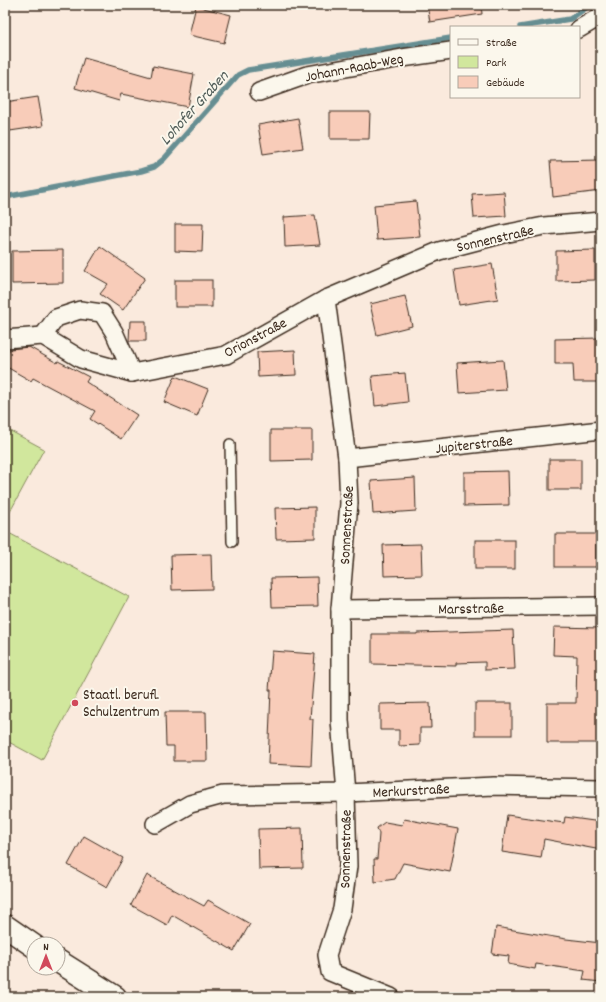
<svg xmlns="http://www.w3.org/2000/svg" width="606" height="1002" viewBox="0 0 606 1002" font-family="Dekko,sans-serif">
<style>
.green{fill:#d1e79d;stroke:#86885e}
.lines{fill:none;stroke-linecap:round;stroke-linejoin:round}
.stream{stroke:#668e92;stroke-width:5.5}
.building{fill:#f8ccb9;stroke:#3b2a1e}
.service-casing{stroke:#3b2a1e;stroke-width:12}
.minor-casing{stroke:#3b2a1e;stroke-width:20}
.tertiary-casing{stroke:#3b2a1e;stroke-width:25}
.service{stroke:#fbf7ec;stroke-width:9}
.minor{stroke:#fbf7ec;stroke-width:17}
.tertiary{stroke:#fbf7ec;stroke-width:22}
.poi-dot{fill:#d1495b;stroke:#fbf7ec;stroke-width:1.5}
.labels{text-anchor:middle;stroke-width:4;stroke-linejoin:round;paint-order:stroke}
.street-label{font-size:15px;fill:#3b2a1e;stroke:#fbf7ec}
.poi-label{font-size:15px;fill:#3b2a1e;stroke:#fbf7ec;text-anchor:start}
.water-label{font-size:16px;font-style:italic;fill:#505c58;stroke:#fbf7ec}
</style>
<rect width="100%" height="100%" fill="#faeadd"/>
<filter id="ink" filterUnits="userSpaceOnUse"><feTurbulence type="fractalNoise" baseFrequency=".025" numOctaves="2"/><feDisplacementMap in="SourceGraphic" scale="8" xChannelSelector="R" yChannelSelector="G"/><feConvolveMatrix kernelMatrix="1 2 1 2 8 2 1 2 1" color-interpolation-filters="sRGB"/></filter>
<g filter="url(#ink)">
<!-- green -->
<g class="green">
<polygon points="5,428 44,449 5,521"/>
<polygon points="5,531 129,597 42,760 5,740"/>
</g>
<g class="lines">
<!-- stream -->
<g class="stream">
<polyline points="520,27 570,19 590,5"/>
<polyline points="5,197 141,171 154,167 164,159 238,75 248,70 451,38"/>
</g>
</g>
<!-- building -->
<g class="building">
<polygon points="427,5 481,5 482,14 430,22"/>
<polygon points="196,6 231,15 224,43 189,35"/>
<polygon points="84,58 151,77 153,66 194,74 188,107 121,94 119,101 75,88"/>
<polygon points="38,97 43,126 10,131 5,102"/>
<polygon points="330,112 370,112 369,139 330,139"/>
<polygon points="298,118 303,148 263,154 258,125"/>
<polygon points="601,160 601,191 553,197 550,161"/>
<polygon points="504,192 506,216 474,218 472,194"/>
<polygon points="416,201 420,237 377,240 374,205"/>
<polygon points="315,215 320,245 285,247 284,217"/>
<polygon points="175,224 203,224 202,252 175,251"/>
<polygon points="100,246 145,278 123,310 100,294 108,284 85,271"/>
<polygon points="63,250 63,283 12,284 12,251"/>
<polygon points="595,250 595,280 556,281 556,251"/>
<polygon points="492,264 498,299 459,305 454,270"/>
<rect x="175" y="280" width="37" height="27"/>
<polygon points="405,296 412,326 377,335 370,304"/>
<polygon points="130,321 146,321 146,341 129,341"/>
<polygon points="600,338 601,382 574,382 573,364 555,364 555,339"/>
<polygon points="29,347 57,363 58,361 89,377 86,382 137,415 121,439 90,419 95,411 33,378 31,381 5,366 5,357 10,349"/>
<polygon points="295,350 296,375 258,377 257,352"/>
<polygon points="503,360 506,390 459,393 457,363"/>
<polygon points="405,373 408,402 375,406 372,376"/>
<polygon points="175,376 208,389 197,416 164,402"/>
<polygon points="271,430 312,430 312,460 271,461"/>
<rect x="549" y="459" width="32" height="31"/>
<polygon points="508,471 509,505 464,506 464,472"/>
<polygon points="415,478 416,511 373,514 371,481"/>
<polygon points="315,507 315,538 276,539 275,508"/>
<rect x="555" y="534" width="41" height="33"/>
<rect x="475" y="540" width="40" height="29"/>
<polygon points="421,544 422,575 384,576 383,545"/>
<polygon points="211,554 212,589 172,590 171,555"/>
<polygon points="317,577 318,606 272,607 271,578"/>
<polygon points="554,627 601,628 601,743 547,743 547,703 576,703 577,656 553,655"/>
<polygon points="513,630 515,669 485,670 485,662 456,663 456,666 372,664 372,634 417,634 417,633"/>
<polygon points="272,651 315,654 310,719 313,719 311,766 268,764 271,690 269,690"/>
<polygon points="430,703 431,728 420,728 420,745 399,746 399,730 380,730 380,704"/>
<rect x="475" y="703" width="37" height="32"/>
<polygon points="165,712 206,712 207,761 174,761 174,746 166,746"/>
<polygon points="507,815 564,823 565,817 601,822 601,850 544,839 541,858 502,852"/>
<polygon points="404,819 458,829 450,872 403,863 395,879 375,882 374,859 377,859 379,834 377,828 385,822 402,825"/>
<polygon points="302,828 303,868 259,869 258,829"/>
<polygon points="84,836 123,858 107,887 68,865"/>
<polygon points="147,875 204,906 208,900 250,924 234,951 172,915 167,925 131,905"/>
<polygon points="496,927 566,939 601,943 601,982 583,980 585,971 536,964 535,969 508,964 509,956 492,954"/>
</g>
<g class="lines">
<defs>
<polyline id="service" points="230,444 232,542"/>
<g id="minor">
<polyline points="579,29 601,16"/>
<polyline points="259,92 307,75 402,58 451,51"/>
<polyline points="43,336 56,318 80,310 102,313 114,332 132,373"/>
<polyline points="5,339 43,336 81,359 132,373 226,355 326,299"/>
<polyline points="347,458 601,430"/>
<polyline points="340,609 601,606"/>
<polyline points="155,824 190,804 223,795 346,793 494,786 601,788"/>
<polyline points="391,997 330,972 327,955 342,909 348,866 346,793 340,720 340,609 349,503 347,458 326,299 439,251 504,234 544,226 601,221"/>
</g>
<g id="tertiary">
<polyline points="5,926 34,946"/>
<polyline points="58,961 115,997"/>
</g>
</defs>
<!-- service casing -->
<use href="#service" class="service-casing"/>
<!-- minor casing -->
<use href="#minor" class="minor-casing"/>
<!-- tertiary casing -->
<use href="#tertiary" class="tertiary-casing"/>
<!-- service -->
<use href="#service" class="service"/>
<!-- minor -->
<use href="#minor" class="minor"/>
<!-- tertiary -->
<use href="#tertiary" class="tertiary"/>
</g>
</g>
<!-- markers -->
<circle class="poi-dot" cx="75" cy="703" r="4"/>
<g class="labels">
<!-- street labels -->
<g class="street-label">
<text transform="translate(354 67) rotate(-11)" y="5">Johann-Raab-Weg</text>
<text transform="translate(495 238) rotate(-13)" y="5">Sonnenstraße</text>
<text transform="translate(255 337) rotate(-28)" y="5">Orionstraße</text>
<text transform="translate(474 444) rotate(-6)" y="5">Jupiterstraße</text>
<text transform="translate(346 525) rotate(-87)" y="5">Sonnenstraße</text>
<text transform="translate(471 608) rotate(-1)" y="5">Marsstraße</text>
<text transform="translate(411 790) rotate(-3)" y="5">Merkurstraße</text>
<text transform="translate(345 849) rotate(-89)" y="5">Sonnenstraße</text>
</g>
<!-- poi labels -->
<g class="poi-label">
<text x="83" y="699">Staatl. berufl.<tspan x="83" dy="17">Schulzentrum</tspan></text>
</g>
<!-- water labels -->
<g class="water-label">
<text transform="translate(193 107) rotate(-48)" y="6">Lohofer Graben</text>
</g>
</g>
<!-- margin -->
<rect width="606" height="1002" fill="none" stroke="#fbf7ec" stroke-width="20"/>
<rect x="10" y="10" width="586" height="982" fill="none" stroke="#3b2a1e" stroke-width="1.5" filter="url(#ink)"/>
<!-- legend -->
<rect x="450" y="26" width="130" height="72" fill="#fbf7ec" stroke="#aea59a"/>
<rect x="458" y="39" width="20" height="6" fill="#fbf7ec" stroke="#aea59a"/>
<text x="486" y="46" font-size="12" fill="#3b2a1e">Straße</text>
<rect x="458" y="56" width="20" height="12" fill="#d1e79d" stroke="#aea59a"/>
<text x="486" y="66" font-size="12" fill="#3b2a1e">Park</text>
<rect x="458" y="76" width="20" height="12" fill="#f8ccb9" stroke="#aea59a"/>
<text x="486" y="86" font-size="12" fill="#3b2a1e">Gebäude</text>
<!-- north arrow -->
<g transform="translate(46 956)"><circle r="19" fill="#fbf7ec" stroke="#aea59a"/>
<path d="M0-3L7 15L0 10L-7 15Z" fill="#d1495b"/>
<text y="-6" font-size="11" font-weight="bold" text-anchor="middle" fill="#3b2a1e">N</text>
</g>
</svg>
